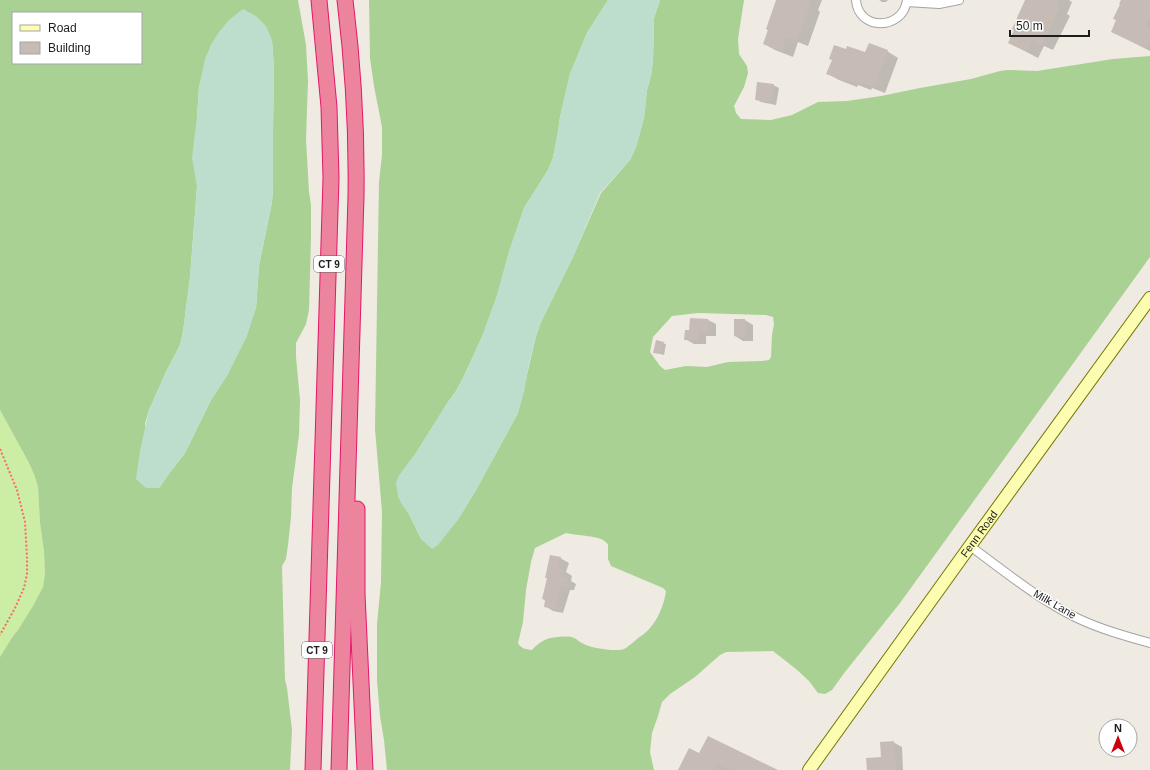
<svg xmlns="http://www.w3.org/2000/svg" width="1150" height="770" viewBox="0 0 1150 770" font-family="Helvetica,sans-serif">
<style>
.grass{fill:#cceda4}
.forest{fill:#a9d194;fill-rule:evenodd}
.wetland{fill:#bedecd}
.shadow{fill:#0003}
.building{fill:#c7bcb5}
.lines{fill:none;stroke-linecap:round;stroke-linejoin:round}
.street-casing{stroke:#a4a4a4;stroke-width:10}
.secondary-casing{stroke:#727800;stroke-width:14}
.highway-casing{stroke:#e3186a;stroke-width:17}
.path{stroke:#ff6a63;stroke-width:2;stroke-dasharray:2 2;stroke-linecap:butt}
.street{stroke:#fff;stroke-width:8}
.secondary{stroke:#fdfdb1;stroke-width:12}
.highway{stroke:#ec849d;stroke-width:15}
.labels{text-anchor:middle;stroke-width:3;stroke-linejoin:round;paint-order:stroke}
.shield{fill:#fff;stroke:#616161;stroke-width:1}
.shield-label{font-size:10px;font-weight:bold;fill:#1d1d1d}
.street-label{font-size:11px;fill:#1d1d1d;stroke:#fff}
</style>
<rect width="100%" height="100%" fill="#efeae2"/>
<!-- grass -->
<polygon class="grass" points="0,410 28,461 34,474 38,487 40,523 44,551 45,573 43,587 33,606 18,630 13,636 0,657"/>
<!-- forest -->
<g class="forest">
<path d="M0,0H298L306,45L308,81L306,139L309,192L311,205V238L309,310L306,324L296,343V357L300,400L299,435L292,488L291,517L288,545L286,559L282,566L285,680L287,688L292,730L290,770H0V657L13,636L18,630L33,606L43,587L45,573L44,551L40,523L38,487L34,474L28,461L0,410ZM13,13H141V63H13ZM229,20L272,41L274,69L273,129V188L272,202L259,266L256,308L228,374L211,400L185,453L168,475L159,488L145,424L149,410L167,370L180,345L183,332L190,277L197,187V117L199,87L211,45Z"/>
<path d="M369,0H608L587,33L570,74L560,117L558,132L553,158L548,170L524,208L509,252L497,296L482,337L463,378L456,391L448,402L416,453L399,476L398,496L409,514L421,539L457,521L476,490L518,413L536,336L541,322L572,259L601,193L630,160L636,147L644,118L647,90L651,76L653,61L654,18L660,0H744L738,39L739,54L747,66L748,73L744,87L734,106L736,113L741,119L771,120L792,115L818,102L847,101L881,96L920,88L971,79L1000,71L1007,70L1037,71L1113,59L1150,56V257L900,603L845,672L832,690L825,694L818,693L809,681L796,669L773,651L726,652L720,655L695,677L670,694L662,702L658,716L652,733L650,752L654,770H387L384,740L380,716L377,680V624L381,582L382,512L375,429L379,182L382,155V127L374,86L370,58ZM698,313L766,315L773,317L774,324L772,335L771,357L769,360L762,361L728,362L707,367L686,366L665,370L660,366L650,352L653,337L672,316ZM566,533C574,535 597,536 603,540C605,541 606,543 608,544V559L611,566L663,588L666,591C664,607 655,627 641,636C636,639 629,647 624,649C616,652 589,648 582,643C579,642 577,639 574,638C569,635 553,637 547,639C542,641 535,646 532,650C526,649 521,649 518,643L523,622L526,590L531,562L535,548Z"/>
</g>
<!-- wetland -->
<g class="wetland">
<polygon points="608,0 660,0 654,18 653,61 651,76 647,90 644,118 636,147 630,160 600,193 572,259 541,322 536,336 529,364 524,392 518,413 476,490 457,521 438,545 432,549 421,539 409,514 401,503 398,496 396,482 399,476 416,453 448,402 456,391 463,378 482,337 497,296 509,252 524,208 548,170 553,158 558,132 560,117 570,74 587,33"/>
<polygon points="243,9 256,16 266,26 272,40 274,69 273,129 273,188 272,202 259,266 256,308 247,336 228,374 211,400 185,453 168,475 159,488 146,488 136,479 140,451 149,410 167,370 180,345 183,332 190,277 197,187 192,158 197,117 199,87 205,59 211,45 219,32 229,20"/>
</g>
<!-- shadow -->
<g class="shadow">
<polygon points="777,0 822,0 818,10 820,12 808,46 798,42 793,57 775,50 764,44"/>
<polygon points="879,0 888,0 886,2 882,2"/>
<polygon points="1026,0 1069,0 1072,2 1067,14 1070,16 1053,50 1044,46 1038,58 1009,43"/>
<polygon points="1121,0 1150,0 1150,51 1112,32 1118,20 1121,5 1119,4"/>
<polygon points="846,51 866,54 887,51 898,58 885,93 872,88 871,90 858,85 857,87 839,80 828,74"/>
<polygon points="773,85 779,88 776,105 761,102 756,99"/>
<polygon points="708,320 716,324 716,336 706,336 706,344 694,344 685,339 690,331"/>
<polygon points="745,320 753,325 753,341 743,341 735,336"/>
<polygon points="656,342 666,344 664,355 656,353"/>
<polygon points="560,558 569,563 566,572 572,576 571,581 576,584 574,590 570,590 563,613 553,611 545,606"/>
<polygon points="893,742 902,747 903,770 868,770 882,758"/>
<polygon points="700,754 775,770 679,770"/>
</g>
<!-- building -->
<g class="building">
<polygon points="776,0 809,0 807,4 810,5 797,40 787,37 782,51 763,44 768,30 766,29"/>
<polygon points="1025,0 1059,0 1056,7 1059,8 1042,45 1032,40 1027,52 1008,43 1014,30 1012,29"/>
<polygon points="1122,0 1150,0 1150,16 1145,27 1150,29 1150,39 1146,48 1111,32 1116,20 1113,19"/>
<polygon points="869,43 888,50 874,87 860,82 860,84 846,80 846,81 826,74 832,60 829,59 834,45 846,49 847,46 865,52"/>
<polygon points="757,82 774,84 771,102 755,100"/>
<polygon points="690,318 708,319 708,331 698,331 698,340 684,340 685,330 689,330"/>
<polygon points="734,319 745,319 745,337 734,336"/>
<polygon points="656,340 664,342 662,354 653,353"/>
<polygon points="550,555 561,557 558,569 564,570 562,577 568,578 566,586 561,586 555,609 544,607 545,600 542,599 547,578 545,578"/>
<polygon points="708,736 778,770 731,770 717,764 714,770 678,770 689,748 699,753"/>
<polygon points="894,741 896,770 867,770 866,758 881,757 880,742"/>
</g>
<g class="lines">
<defs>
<g id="street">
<path d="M856,0C858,31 903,31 907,0"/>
<polyline points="907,2 939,4 959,0"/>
<path d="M970,546C1004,571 1038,599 1077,618C1100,629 1125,636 1150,643"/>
</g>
<g id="secondary">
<path id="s1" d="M809,770L970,546L1150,298"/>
</g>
<g id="highway">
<polyline points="357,509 357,594 365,770"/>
<polyline points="313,770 331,178 329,107 319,0"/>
<path d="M339,770L356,196C357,131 353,65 345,0"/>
</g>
</defs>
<!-- street casing -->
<use href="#street" class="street-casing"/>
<!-- secondary casing -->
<use href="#secondary" class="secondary-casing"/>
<!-- highway casing -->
<use href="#highway" class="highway-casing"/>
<!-- path -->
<polyline class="path" points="0,449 17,490 25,522 27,557 27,574 24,588 15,608 0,635"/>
<!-- street -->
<use href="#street" class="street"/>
<!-- secondary -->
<use href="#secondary" class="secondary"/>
<!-- highway -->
<use href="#highway" class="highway"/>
</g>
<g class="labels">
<!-- shield labels -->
<g class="shield">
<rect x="314" y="256" width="30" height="16" rx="3"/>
<rect x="302" y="642" width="30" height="16" rx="3"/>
</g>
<g class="shield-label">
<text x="329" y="268">CT 9</text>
<text x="317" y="654">CT 9</text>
</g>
<!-- street labels -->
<g class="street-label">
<text dy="4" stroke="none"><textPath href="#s1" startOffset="291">Fenn Road</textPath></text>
<text transform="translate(1055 604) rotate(30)" y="4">Milk Lane</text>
</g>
</g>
<!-- legend -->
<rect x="12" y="12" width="130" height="52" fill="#ffffff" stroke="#a5a5a5"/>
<rect x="20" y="25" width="20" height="6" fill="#fdfdb1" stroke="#a5a5a5"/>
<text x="48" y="32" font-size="12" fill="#1d1d1d">Road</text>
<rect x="20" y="42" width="20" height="12" fill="#c7bcb5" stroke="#a5a5a5"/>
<text x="48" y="52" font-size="12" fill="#1d1d1d">Building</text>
<!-- north arrow -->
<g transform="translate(1118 738)"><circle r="19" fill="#ffffff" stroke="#a5a5a5"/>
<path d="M0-3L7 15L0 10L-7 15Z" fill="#ca000c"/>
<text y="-6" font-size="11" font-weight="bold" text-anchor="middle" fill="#1d1d1d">N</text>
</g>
<!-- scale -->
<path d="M1010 30v6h79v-6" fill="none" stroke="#1d1d1d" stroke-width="2"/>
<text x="1016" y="30" font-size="12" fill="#1d1d1d" stroke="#ffffff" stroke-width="3" paint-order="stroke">50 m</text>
</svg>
